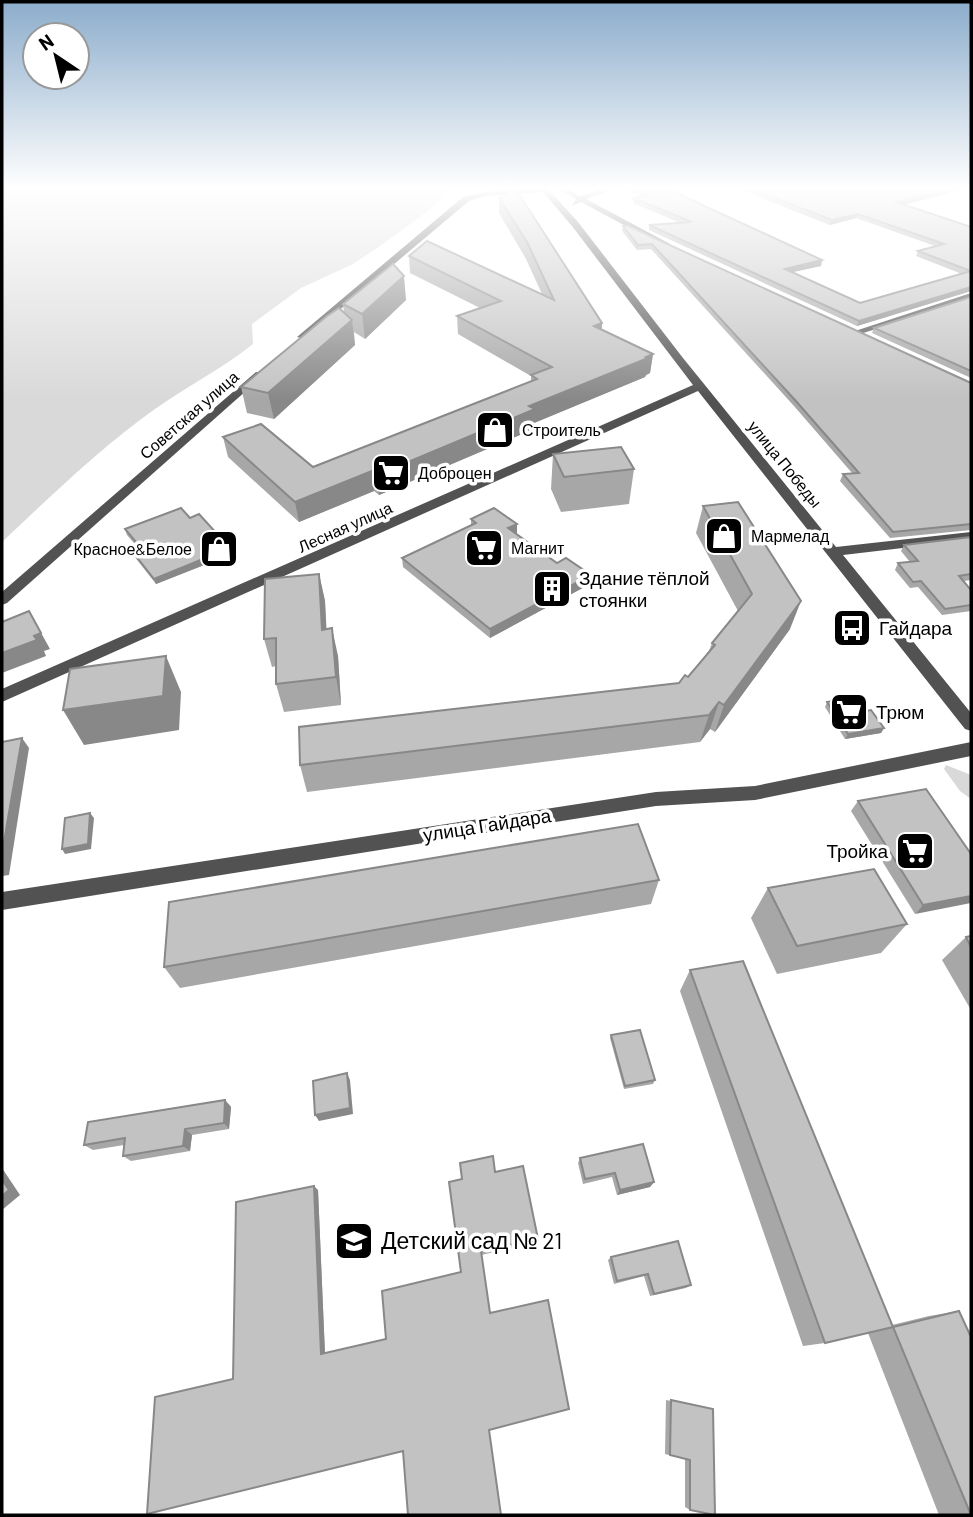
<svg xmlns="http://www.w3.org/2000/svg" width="973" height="1517" viewBox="0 0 973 1517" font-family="Barlow,sans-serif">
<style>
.green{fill:#d9d9d9}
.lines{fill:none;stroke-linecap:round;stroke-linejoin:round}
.minor{fill:#525252;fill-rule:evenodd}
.wall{fill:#a7a7a7}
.shaded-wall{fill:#888}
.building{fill:#c2c2c2;stroke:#888;stroke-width:2}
.labels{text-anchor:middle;stroke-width:7;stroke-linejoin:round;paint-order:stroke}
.far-street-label{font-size:16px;fill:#000;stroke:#fff}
.far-poi-label{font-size:16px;fill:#000;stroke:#fff;text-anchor:start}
.poi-label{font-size:19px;fill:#000;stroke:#fff;text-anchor:start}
.street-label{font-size:19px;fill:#000;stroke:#fff}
.near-poi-label{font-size:23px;fill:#000;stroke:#fff;text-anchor:start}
</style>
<rect width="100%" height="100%" fill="#fff"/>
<!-- green -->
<g class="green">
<path d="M2,188H452L428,211L383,244L353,264L301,288L252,324L253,344C222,369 187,386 155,409C100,448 51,496 2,542Z"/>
<polygon points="946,765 971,775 971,799 960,791 944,769"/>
</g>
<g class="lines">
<!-- minor -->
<g class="minor">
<polygon points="547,188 578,222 683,358 836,547 971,532 971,540 843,555 971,713 971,731 965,729 698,391 2,702 2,689 693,385 572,226 543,192 485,196 469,201 305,339 297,337 463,197 485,192"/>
<polygon points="557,188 566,188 580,196 606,188 606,192 586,199 670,244 663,246 581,202 572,206 576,199"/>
<polygon points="971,293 971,299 860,334 852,332"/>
<polygon points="256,372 265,374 7,603 2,605 2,592"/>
<polygon points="971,742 971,756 755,800 656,806 2,910 2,892 656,792 755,786"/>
</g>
</g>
<!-- wall -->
<g class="wall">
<polygon points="620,188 666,188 665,191 822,260 821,266 792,272 860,303 962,274 916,256 918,251 935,246 856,218 830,225 736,188 971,188 971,191 966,189 904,205 971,227 971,291 857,326 649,230 649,225 680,223 633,203 633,198 641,196"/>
<polygon points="499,198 602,323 602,329 653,354 650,373 646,375 645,377 534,423 534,429 379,495 374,491 299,522 228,457 223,437 313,467 531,381 531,376 458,334 457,316 480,308 410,273 409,256 542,294 526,259 499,213"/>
<polygon points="623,226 971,383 971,530 890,538 840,481 843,474 852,473 794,406 651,249 637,250 622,231"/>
<polygon points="971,297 971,378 872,333 874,328"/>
<polygon points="406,300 365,339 354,332 355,345 274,419 247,413 241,387 344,313 343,304"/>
<polygon points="553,454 634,469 629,504 561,512 551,489"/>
<polygon points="703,506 790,629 715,732 710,729 700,742 307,792 300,765 679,683 688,677 709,651 712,643 738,611 696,533"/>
<polygon points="190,518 232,554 156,584 134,556 132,551 139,549 127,535 125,529"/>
<polygon points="471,519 517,533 515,533 557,563 591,575 590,584 490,638 403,567 402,558 471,525"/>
<polygon points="971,537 971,580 964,581 971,590 971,611 942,615 918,587 910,588 895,570 898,563 910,562 901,551 904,545"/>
<polygon points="319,574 325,601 326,629 338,656 341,705 284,712 276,684 276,666 272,667 264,639"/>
<polygon points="827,702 866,711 884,728 881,733 845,739 825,707"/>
<polygon points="858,801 971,854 915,914 851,811"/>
<polygon points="659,880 651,904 180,988 164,967"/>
<polygon points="768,888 907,924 881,953 777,974 751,918"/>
<polygon points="971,936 971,1010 942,960 966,937"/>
<polygon points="690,970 892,1325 929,1316 959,1311 971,1515 939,1515 868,1333 825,1343 803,1346 680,991"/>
<polygon points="611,1035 655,1080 653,1084 624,1089 610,1038"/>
<polygon points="225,1100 231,1107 229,1129 192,1135 190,1151 131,1161 123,1156 124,1145 93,1150 84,1145"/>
<polygon points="580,1158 654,1182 650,1187 617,1195 612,1177 583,1184 578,1163"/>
<polygon points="495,1172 538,1239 536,1243 481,1255 403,1451 233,1379 318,1190 325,1353 386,1339 461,1272 462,1179"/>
<polygon points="611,1257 691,1285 686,1288 650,1296 644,1276 614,1284 608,1260"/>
<polygon points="666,1400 713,1409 690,1510 685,1507 685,1459 665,1454"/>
</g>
<!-- shaded-wall -->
<g class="shaded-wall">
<polygon points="952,188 966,188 894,207 896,202"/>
<polygon points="858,214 856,218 830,225 832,220"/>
<polygon points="822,260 821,266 784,274 785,269"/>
<polygon points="404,276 406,300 365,339 362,314"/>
<polygon points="971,287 971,291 857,326 859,321"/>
<polygon points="352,320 355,345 274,419 268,393"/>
<polygon points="602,323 600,342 594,326"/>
<polygon points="653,354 650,373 646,375 645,377 534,423 534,429 379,495 377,475 529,406"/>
<polygon points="372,471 374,491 299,522 295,502"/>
<polygon points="517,524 517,533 508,537 508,528"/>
<polygon points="230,548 232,554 156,584 154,579"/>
<polygon points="319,574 325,601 328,657 322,630"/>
<polygon points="591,575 590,584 490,638 490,629"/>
<polygon points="801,601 790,629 715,732 724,705"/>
<polygon points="29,611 50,649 44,651 46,656 2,673 2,653 34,636"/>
<polygon points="332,628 338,656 341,705 336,677"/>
<polygon points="166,656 181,692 179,730 84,745 63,710"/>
<polygon points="719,702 710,729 700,742 709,715"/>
<polygon points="884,728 881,733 845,739 848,734"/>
<polygon points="22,738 29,748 9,875 2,876 2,855"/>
<polygon points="90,813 94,818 91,849 65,854 62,849"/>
<polygon points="971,896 971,903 915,914 923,905"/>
<polygon points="347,1073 350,1080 353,1114 319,1121 315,1115"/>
<polygon points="225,1100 231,1107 229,1129 224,1123"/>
<polygon points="185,1129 192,1135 190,1151 183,1146"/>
<polygon points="2,1168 20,1195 2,1210"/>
<polygon points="654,1182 650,1187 617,1195 620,1190"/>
<polygon points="314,1186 318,1190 325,1355 321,1354"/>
</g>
<!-- building -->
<g class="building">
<polygon points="515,188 602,323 594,326 653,354 646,357 648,358 529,406 535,409 377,475 372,471 295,502 223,437 261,424 313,467 537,379 531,375 552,367 457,316 501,301 409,256 427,241 554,300 527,242 499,198"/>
<polygon points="632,188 665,188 663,191 670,190 822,260 785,269 860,303 971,271 918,251 944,244 858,214 832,220 749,188 952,188 896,202 971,227 971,287 859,321 649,225 692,222 633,198 649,195"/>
<polygon points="623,226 628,226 971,383 971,524 893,532 843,474 859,473 795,400 652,244 638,245"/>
<polygon points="393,264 404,276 362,314 343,304"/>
<polygon points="971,297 971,371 874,328"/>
<polygon points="339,308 352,320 268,393 241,387 327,316"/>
<polygon points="621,447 634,469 564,477 553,454"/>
<polygon points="738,502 801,601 724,705 719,702 709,715 300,765 299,727 679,683 685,675 688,677 715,645 712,643 752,594 703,506"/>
<polygon points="181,508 190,518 199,514 230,548 154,579 132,551 141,548 125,529"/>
<polygon points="494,508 517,524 508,528 557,563 566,558 591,575 490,629 402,558 476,523 471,519"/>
<polygon points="971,537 971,574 959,576 971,590 971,605 945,609 921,581 913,582 898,563 918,561 904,545"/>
<polygon points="319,574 322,630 332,628 336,677 276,684 276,638 264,639 265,579"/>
<polygon points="29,611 41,633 34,636 37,640 2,653 2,622"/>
<polygon points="166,656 163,696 63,710 70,669"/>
<polygon points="857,697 866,711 871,710 884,728 848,734 827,702"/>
<polygon points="22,738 7,824 2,855 2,742"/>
<polygon points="926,789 971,854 971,896 923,905 858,801"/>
<polygon points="90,813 88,844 62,849 65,818"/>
<polygon points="638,824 659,880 164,967 169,902"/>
<polygon points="874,869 907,924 797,946 768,888"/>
<polygon points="971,936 971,947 966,937"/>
<polygon points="743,961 893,1327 825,1343 690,970"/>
<polygon points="640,1030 655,1080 625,1086 611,1035"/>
<polygon points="347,1073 350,1108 315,1115 313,1081"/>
<polygon points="225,1100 224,1123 185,1129 183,1146 123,1156 125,1138 84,1145 88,1122"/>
<polygon points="643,1144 654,1182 620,1190 615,1173 585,1179 580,1158"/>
<polygon points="493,1156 495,1172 523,1166 538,1239 481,1251 490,1313 548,1300 569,1409 489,1430 501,1515 408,1515 403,1451 147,1514 155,1397 233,1379 236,1202 314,1186 321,1354 386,1339 382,1291 461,1272 449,1182 462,1179 460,1163"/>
<polygon points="2,1180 9,1190 2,1196"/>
<polygon points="678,1241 691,1285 654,1294 648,1274 617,1281 611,1257"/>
<polygon points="959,1311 971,1337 971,1515 893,1327"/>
<polygon points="671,1400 713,1409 715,1515 690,1510 690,1460 670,1455"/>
</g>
<!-- sky -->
<linearGradient id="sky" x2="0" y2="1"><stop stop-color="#8baccb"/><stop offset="0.47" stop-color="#fff"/><stop offset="1" stop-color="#fff" stop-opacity="0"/></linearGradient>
<rect width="973" height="400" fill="url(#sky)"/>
<!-- icons -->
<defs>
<symbol id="shop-square" viewBox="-11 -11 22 22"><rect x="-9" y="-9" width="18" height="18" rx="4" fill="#000" stroke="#fff"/><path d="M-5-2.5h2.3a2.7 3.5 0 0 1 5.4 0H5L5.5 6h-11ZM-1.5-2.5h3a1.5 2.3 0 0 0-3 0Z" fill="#fff"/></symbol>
<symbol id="supermarket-square" viewBox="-11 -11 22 22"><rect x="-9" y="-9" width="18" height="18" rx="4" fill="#000" stroke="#fff"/><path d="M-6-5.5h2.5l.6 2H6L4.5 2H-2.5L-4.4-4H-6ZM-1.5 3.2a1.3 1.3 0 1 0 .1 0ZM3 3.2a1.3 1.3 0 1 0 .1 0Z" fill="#fff"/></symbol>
<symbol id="building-square" viewBox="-11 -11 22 22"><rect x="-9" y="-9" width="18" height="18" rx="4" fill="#000" stroke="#fff"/><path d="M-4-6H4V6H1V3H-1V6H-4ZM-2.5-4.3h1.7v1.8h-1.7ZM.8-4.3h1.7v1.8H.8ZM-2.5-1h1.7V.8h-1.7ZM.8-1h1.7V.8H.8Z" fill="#fff"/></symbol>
<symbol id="bus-square" viewBox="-11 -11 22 22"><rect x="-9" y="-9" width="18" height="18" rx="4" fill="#000" stroke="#fff"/><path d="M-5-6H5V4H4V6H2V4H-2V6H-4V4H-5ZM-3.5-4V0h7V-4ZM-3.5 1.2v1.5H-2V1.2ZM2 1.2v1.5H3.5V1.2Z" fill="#fff"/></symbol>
<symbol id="school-square" viewBox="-11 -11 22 22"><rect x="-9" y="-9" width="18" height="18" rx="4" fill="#000" stroke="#fff"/><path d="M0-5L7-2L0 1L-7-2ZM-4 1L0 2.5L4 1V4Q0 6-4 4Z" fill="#fff"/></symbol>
</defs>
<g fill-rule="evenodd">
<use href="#shop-square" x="473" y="408" width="44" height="44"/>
<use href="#supermarket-square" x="369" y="451" width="44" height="44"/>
<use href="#shop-square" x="702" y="514" width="44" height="44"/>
<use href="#supermarket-square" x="462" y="526" width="44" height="44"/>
<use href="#shop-square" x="197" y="527" width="44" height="44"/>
<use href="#building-square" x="530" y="567" width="44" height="44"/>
<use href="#bus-square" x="830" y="606" width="44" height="44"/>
<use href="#supermarket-square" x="827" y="690" width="44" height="44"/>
<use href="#supermarket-square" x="893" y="829" width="44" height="44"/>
<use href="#school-square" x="332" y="1219" width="44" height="44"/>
</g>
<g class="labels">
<!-- far-street labels -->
<g class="far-street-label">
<text transform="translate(189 415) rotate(-41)" y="6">Советская улица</text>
<text transform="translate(785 464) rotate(51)" y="6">улица Победы</text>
<text transform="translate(345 527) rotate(-24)" y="6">Лесная улица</text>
</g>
<!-- far-poi labels -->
<g class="far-poi-label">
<text x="522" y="436">Строитель</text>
<text x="418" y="479">Доброцен</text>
<text x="751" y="542">Мармелад</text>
<text x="511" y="554">Магнит</text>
<text x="192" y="555" text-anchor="end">Красное&amp;Белое</text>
</g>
<!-- poi labels -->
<g class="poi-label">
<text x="579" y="585">Здание тёплой<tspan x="579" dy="22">стоянки</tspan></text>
<text x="879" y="635">Гайдара</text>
<text x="876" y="719">Трюм</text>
<text x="888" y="858" text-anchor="end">Тройка</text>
</g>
<!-- street labels -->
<g class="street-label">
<text transform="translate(487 825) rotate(-9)" y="7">улица Гайдара</text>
</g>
<!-- near-poi labels -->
<g class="near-poi-label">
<text x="381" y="1249">Детский сад № 21</text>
</g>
</g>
<!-- border -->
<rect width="973" height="1517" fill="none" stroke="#000000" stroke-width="7"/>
<!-- north arrow -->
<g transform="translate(56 56) rotate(325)"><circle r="33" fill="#ffffff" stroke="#999999" stroke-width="2"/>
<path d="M0-5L12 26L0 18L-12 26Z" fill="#000000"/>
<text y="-10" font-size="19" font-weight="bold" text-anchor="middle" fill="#000000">N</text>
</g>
</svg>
